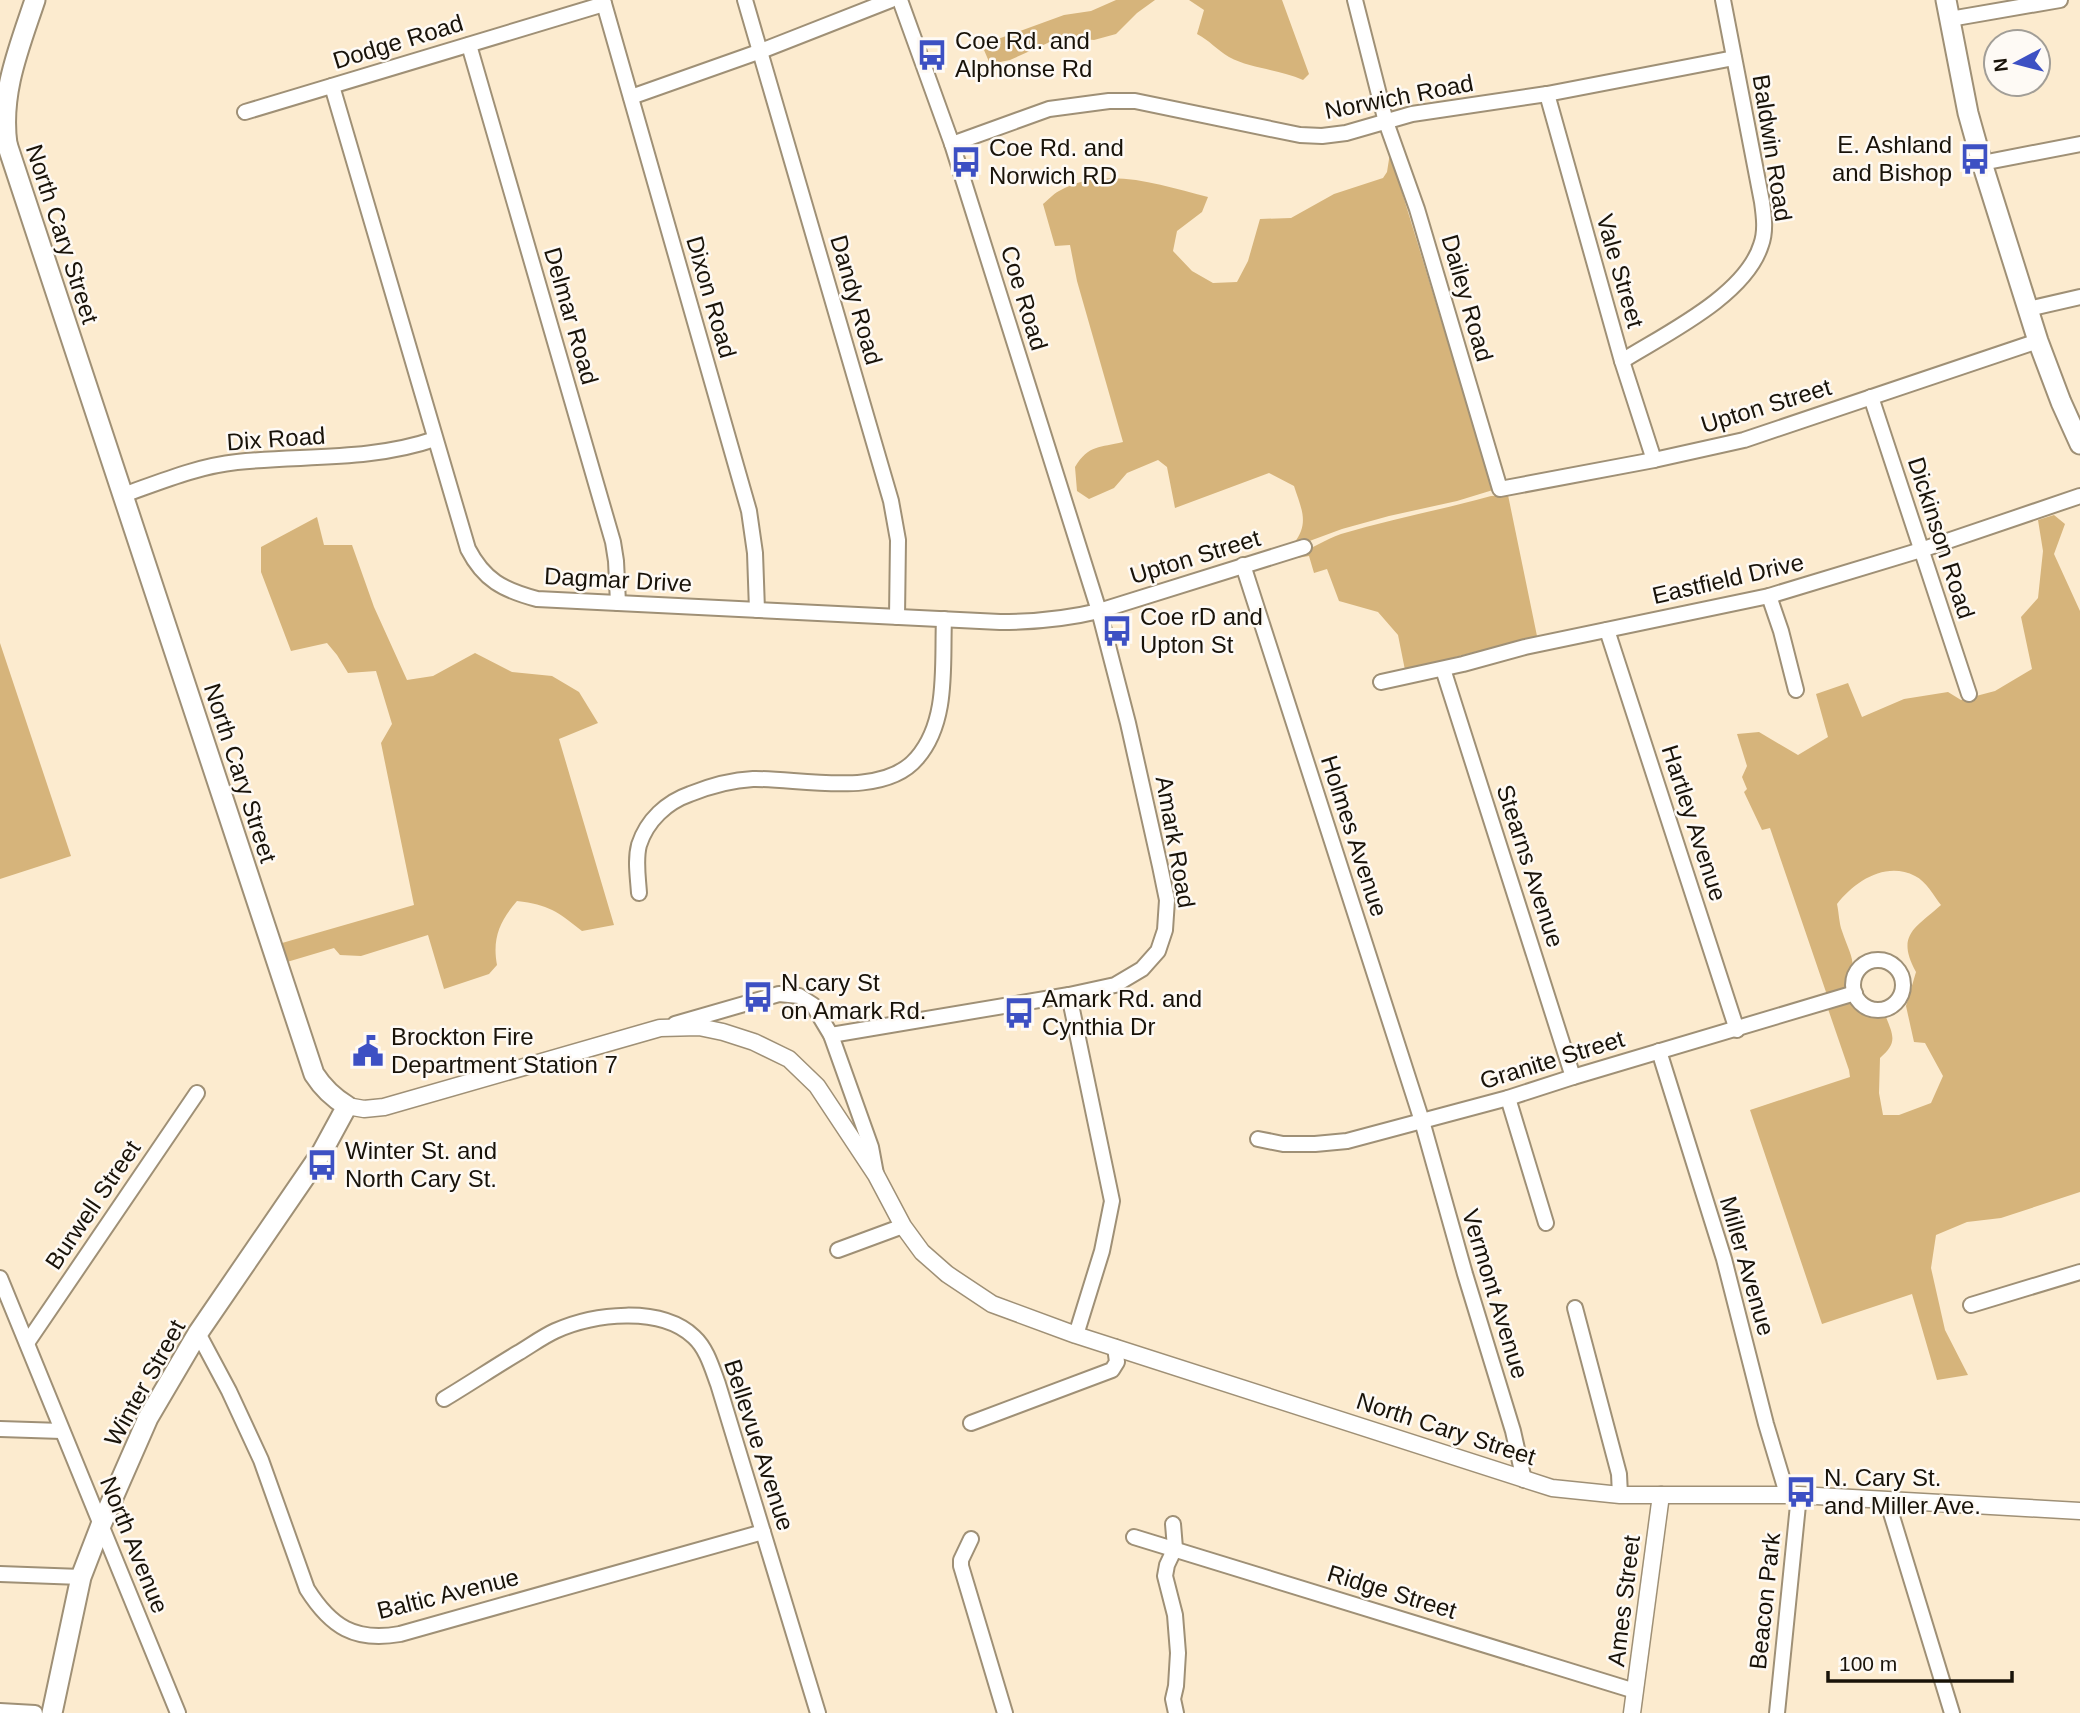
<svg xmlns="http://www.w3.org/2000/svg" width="2080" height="1713" viewBox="0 0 2080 1713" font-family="Arial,sans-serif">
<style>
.green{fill:#d6b47b}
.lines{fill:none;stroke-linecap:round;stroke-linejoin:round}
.minor-casing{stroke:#9f9076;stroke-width:18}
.tertiary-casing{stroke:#9f9076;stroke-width:19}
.secondary-casing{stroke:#9f9076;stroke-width:23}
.minor{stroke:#fff;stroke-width:14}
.tertiary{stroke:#fff;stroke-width:16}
.secondary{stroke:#fff;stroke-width:19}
.labels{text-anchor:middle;stroke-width:5;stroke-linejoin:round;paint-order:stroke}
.poi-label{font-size:24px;fill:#191309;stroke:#fefaf5;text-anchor:start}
.street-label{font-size:24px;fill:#191309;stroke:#fefaf5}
</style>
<rect width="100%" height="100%" fill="#fcebcf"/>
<!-- green -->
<g class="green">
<polygon points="1116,0 1155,0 1137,13 1116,34 1094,40 1061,37 1010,60 990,64 984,50 995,40 1064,15 1091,11"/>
<path d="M1189,0H1282L1309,74L1303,80C1279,69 1251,69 1229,57C1217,50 1209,40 1197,34L1204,10Z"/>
<path d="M1390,153L1493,490L1457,501L1389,516L1342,529L1296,546L1294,543C1310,523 1301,508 1294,486L1269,473L1175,508L1167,467L1158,460L1127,473L1114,488L1089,499L1077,491L1075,467C1089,444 1100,448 1123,442L1077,281L1070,245L1055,246L1043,204C1048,200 1053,194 1059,191C1106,165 1160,185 1208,197L1202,212L1177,231L1173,251L1192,271L1213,283L1237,282L1248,261L1260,219L1291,218L1334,194L1383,178L1387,172Z"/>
<path d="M1508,495L1537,636L1405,670L1398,635L1378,612L1339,601L1327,569L1314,573L1309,556L1297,558L1296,553C1312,550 1325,539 1341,534C1391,519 1441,510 1491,496Z"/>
<path d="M2054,515L2065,524L2054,554L2080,611V1192L2001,1218L1967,1222L1936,1235L1931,1268L1945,1330L1968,1375L1937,1380L1912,1294L1822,1324L1750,1110L1850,1077L1849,1070L1827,1006L1849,1001L1886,1017C1894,1037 1897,1043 1880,1058L1879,1093L1883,1115H1899L1931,1103L1943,1076L1925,1043L1914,1042L1906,1006L1916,972C1896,935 1914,929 1941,905C1934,896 1926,881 1915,876C1886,861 1855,881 1837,904C1839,913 1839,923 1842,931C1850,955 1857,960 1850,986L1827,995L1770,828L1762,830L1744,792L1747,789L1742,777L1747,766L1737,734L1759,732L1798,755L1828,737L1816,694L1848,683L1862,717L1904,699L1948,692L1961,700L1995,691L2032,669L2021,617L2038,598L2043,551L2038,520Z"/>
<path d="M317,517L324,545H352L374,607L407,680L433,676L475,653L512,672L552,676L579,692L598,723L559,739L614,925L582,931C557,911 549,905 517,901C500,921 492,938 497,965L489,974L444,989L428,935L361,956L340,955L334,948L287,962L282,943L414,905L381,743L392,724L376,671L348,673L337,655L327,643L291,651L261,572V547Z"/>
<polygon points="0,643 71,856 0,879"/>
</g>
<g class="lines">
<defs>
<g id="minor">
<polyline points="603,0 749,511 755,553 757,610"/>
<polyline points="745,0 891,501 898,540 897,617"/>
<polyline points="1355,0 1386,122 1417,209 1500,489 1654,460 1744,440 2038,341"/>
<polyline points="1950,19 2060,0"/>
<polyline points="469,45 613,542 616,561 618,603"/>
<path d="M332,86L468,549C484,580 503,590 537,599L1000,622C1034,622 1066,619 1099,611L1304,547"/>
<polyline points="1547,94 1622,361 1654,460"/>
<polyline points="631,97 761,51 891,0"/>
<polyline points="245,112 604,4"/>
<polyline points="952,144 1049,109 1109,101 1135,101 1300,135 1322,136 1346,133 1412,114 1547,94 1734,58"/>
<polyline points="1982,163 2080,144"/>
<polyline points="2028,309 2080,297"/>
<path d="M1622,361C1665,334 1745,296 1761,245C1766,232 1764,216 1762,202L1723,0"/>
<polyline points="1871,397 1969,694"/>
<path d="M123,495C160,482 198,466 237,462C304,455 371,461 435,439"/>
<polyline points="1243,565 1422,1121 1465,1274 1513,1431 1524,1480"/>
<polyline points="1769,596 1781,631 1796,690"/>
<polyline points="1607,630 1737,1030"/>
<polyline points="1443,669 1573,1077"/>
<polyline points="1381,682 1463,664 1525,647 1769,596 1921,550 2080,496"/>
<path d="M639,893C638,877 635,860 639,845C647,820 667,802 690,794C710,786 732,780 753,779C800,778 883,799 917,758C949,721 942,665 944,619"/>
<circle cx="1878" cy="985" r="25"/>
<polyline points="1069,995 1112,1201 1102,1251 1076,1335"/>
<polyline points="675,1024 779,994 799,996 813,1005 831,1035 871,1147 876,1174"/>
<polyline points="831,1035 1069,995 1115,985 1142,969 1158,951 1165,930 1167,900 1160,866 1128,723 1099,611 952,144 900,0"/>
<polyline points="1659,1051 1724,1259 1766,1424 1787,1494"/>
<polyline points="1508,1098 1546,1223"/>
<polyline points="1258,1139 1283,1144 1315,1144 1347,1141 1508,1098 1573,1077 1855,993"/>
<polyline points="838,1250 903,1226"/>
<polyline points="0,1278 178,1713"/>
<polyline points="1971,1305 2080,1272"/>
<polyline points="1575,1308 1619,1474 1620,1495"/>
<path d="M198,1333L229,1391L261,1460L307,1589C331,1627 355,1642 400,1634L763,1532"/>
<polyline points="27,1343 197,1093"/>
<path d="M444,1399C469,1384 493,1368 518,1353C530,1346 542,1337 555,1331C593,1314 660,1305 694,1337C707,1349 712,1368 718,1384L818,1713"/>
<polyline points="971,1423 1112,1370 1117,1362 1115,1347"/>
<polyline points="0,1429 62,1431"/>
<polyline points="1887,1500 1952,1713"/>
<polyline points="1173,1524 1175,1548 1167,1565 1165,1576 1175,1615 1178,1653 1176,1686 1173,1699 1176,1713"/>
<polyline points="1134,1537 1635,1691"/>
<polyline points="971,1539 961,1560 961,1566 1005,1713"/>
<polyline points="0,1574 81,1577"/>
<polyline points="0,1711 35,1713"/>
<polyline points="1777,1713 1799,1495"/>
</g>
<g id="tertiary">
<polyline points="347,1106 364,1109 384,1107 660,1028 699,1027 723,1032 754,1042 789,1059 817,1086 876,1175 903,1226 922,1252 947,1274 992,1304 1076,1335 1552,1488 1620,1495 1799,1495 2080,1511"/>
<polyline points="1632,1713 1661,1495"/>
</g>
<g id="secondary">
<polyline points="1946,0 1968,113 1982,163 2038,341 2061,402 2080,444"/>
<path d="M0,136L7,144L314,1074C323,1088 332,1097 347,1106L322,1152L198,1333L148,1418L101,1525L81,1577L52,1713"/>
<path d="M7,144C0,93 19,48 35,0"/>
</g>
</defs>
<!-- minor casing -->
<use href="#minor" class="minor-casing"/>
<!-- tertiary casing -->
<use href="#tertiary" class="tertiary-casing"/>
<!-- secondary casing -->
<use href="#secondary" class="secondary-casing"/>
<!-- minor -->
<use href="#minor" class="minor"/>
<!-- tertiary -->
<use href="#tertiary" class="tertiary"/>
<!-- secondary -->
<use href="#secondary" class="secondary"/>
</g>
<!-- icons -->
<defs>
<symbol id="bus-bare" viewBox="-9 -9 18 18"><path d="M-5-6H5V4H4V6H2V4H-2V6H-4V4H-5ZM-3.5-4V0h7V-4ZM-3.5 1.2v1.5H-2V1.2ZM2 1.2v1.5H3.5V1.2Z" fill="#3d50c3" stroke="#fefaf5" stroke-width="2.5" paint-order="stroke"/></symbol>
<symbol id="civic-bare" viewBox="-9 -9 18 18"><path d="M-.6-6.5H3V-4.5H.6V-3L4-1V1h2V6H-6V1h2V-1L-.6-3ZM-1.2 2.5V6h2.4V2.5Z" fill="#3d50c3" stroke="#fefaf5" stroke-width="2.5" paint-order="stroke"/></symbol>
</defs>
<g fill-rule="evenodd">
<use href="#bus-bare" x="910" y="33" width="44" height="44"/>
<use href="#bus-bare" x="1953" y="137" width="44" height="44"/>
<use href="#bus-bare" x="944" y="140" width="44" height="44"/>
<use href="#bus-bare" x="1095" y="609" width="44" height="44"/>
<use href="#bus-bare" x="736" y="975" width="44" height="44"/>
<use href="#bus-bare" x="997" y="991" width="44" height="44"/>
<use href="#civic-bare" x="346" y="1029" width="44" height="44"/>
<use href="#bus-bare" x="300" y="1143" width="44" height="44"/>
<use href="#bus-bare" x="1779" y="1470" width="44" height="44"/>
</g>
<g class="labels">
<!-- poi labels -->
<g class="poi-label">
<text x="955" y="49">Coe Rd. and<tspan x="955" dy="28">Alphonse Rd</tspan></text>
<text x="1952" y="153" text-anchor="end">E. Ashland<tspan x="1952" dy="28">and Bishop</tspan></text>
<text x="989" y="156">Coe Rd. and<tspan x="989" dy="28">Norwich RD</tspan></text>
<text x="1140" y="625">Coe rD and<tspan x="1140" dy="28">Upton St</tspan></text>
<text x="781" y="991">N cary St<tspan x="781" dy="28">on Amark Rd.</tspan></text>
<text x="1042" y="1007">Amark Rd. and<tspan x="1042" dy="28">Cynthia Dr</tspan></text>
<text x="391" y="1045">Brockton Fire<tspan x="391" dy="28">Department Station 7</tspan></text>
<text x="345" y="1159">Winter St. and<tspan x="345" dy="28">North Cary St.</tspan></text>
<text x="1824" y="1486">N. Cary St.<tspan x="1824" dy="28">and Miller Ave.</tspan></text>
</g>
<!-- street labels -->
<g class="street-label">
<text transform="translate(398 42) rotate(-17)" y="8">Dodge Road</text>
<text transform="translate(1399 97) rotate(-11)" y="8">Norwich Road</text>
<text transform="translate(1772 148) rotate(81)" y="8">Baldwin Road</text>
<text transform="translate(62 234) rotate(72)" y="8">North Cary Street</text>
<text transform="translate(1620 271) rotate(74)" y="8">Vale Street</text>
<text transform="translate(711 297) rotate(74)" y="8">Dixon Road</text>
<text transform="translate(1024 298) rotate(73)" y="8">Coe Road</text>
<text transform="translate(1467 298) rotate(74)" y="8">Dailey Road</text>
<text transform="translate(856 300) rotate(74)" y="8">Dandy Road</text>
<text transform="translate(571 316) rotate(74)" y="8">Delmar Road</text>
<text transform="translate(1766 406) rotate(-17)" y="8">Upton Street</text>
<text transform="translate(276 439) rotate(-4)" y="8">Dix Road</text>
<text transform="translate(1941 538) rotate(72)" y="8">Dickinson Road</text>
<text transform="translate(1195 557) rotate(-17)" y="8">Upton Street</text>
<text transform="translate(1728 579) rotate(-13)" y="8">Eastfield Drive</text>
<text transform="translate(618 580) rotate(3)" y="8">Dagmar Drive</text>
<text transform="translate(240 773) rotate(72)" y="8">North Cary Street</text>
<text transform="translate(1694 823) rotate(72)" y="8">Hartley Avenue</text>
<text transform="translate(1354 836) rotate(72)" y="8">Holmes Avenue</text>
<text transform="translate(1175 842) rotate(80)" y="8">Amark Road</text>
<text transform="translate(1530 866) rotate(72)" y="8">Stearns Avenue</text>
<text transform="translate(1552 1060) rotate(-17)" y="8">Granite Street</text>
<text transform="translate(93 1205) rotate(-56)" y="8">Burwell Street</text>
<text transform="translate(1747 1266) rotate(74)" y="8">Miller Avenue</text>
<text transform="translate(1495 1294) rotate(73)" y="8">Vermont Avenue</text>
<text transform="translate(145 1383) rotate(-61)" y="8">Winter Street</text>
<text transform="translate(1446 1429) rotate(18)" y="8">North Cary Street</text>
<text transform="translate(759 1445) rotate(72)" y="8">Bellevue Avenue</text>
<text transform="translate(134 1545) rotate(68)" y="8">North Avenue</text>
<text transform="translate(1392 1592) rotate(17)" y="8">Ridge Street</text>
<text transform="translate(448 1594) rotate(-14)" y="8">Baltic Avenue</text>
<text transform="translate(1624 1601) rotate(-83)" y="8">Ames Street</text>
<text transform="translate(1765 1601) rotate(-84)" y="8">Beacon Park</text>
</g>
</g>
<!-- north arrow -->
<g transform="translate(2017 63) rotate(263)"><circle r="33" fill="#fefaf5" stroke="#a29e97" stroke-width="2"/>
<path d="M0-5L12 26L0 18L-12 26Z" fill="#3d50c3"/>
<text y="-10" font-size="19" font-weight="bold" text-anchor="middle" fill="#191309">N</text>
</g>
<!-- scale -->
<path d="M1828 1671v10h184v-10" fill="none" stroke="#191309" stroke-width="3.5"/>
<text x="1839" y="1671" font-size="21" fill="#191309" stroke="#fefaf5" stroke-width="5" paint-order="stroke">100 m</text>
</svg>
